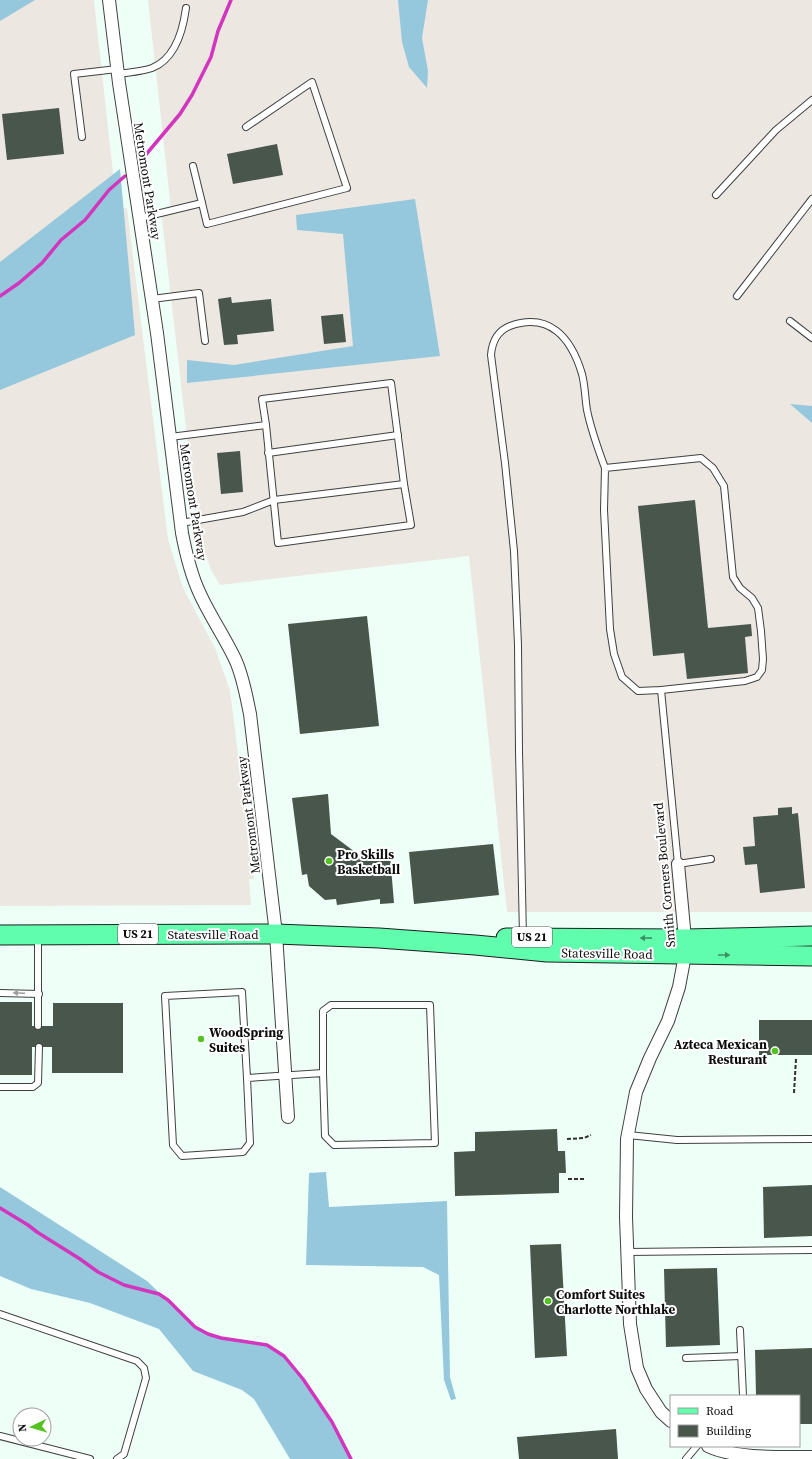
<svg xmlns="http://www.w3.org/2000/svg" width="812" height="1459" viewBox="0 0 812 1459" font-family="'Source Serif 4',serif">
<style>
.industrial{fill:#ece8e1}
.forest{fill:#95c8dc}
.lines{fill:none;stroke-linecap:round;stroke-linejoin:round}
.stream{stroke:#d235be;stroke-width:3.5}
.building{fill:#49564b}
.service-casing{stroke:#404040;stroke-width:8}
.minor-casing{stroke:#404040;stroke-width:14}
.primary-casing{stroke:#1e1e1e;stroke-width:21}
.path{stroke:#2f2f2f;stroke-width:2;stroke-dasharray:4 2;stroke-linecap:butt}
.service{stroke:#fff;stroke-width:6}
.minor{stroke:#fff;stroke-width:12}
.primary{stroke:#60fdac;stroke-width:19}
.oneway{fill:#3b9164}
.oneway2{fill:#9e9e9e}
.poi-dot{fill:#54c220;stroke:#fff;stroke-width:1.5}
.labels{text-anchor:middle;stroke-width:4;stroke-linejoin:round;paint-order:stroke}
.shield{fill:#fff;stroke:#565656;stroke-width:1}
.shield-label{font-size:12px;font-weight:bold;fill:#0d0d0d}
.street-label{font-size:13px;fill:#0d0d0d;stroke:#fff}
.poi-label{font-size:13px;font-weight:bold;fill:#0d0d0d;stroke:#fff;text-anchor:start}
</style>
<rect width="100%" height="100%" fill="#eefff7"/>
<!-- industrial -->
<g class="industrial">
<polygon points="0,0 94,0 117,209 127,208 168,539 183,588 215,648 230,690 254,879 249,879 251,905 0,906"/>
<polygon points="148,0 812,0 812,912 507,912 469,556 220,585 211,570 198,532 161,211 171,210"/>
</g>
<!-- forest -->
<g class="forest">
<polygon points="0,0 35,0 0,21"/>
<polygon points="398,0 428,0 422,38 428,71 427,88 409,67 402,42"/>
<polygon points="120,169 135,335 0,390 0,262"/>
<polygon points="415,199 440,356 187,383 187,360 234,365 353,346 343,234 297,230 296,215"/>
<polygon points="790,404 812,406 812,423"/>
<polygon points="326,1172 329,1207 447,1201 450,1377 456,1399 451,1400 444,1380 439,1275 423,1267 306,1265 309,1173"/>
<polygon points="0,1187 147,1281 195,1327 208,1334 221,1338 267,1345 284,1356 303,1379 332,1422 351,1459 290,1459 254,1399 242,1390 193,1371 159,1329 90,1303 31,1289 0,1276"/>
</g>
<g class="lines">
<!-- stream -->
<g class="stream">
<polyline points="138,164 180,114 192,95 211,57 218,31 231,0"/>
<polyline points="0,296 19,283 42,263 61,240 85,220 109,190 125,176"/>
<polyline points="0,1208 28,1225 37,1232 80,1259 98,1272 124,1285 159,1294 168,1300 195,1327 208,1334 221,1338 267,1345 284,1356 303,1379 332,1422 351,1459"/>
</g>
</g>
<!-- building -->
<g class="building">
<polygon points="59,108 64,154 7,160 2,114"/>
<polygon points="277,144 283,175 233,184 227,154"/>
<polygon points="231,297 232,303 271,299 274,331 237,335 238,344 224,345 218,299"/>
<polygon points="343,314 346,342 324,344 321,316"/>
<polygon points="240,451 243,492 221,494 217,453"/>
<polygon points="695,500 708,628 751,624 752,636 745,637 748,673 687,679 684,653 653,656 638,506"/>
<polygon points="367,616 379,726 300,734 288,624"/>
<polygon points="328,794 331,834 363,858 390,855 394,903 380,904 380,899 337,905 336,899 325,900 309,886 307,874 302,875 292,798"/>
<polygon points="792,807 792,814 798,813 805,888 760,893 757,864 745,865 743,847 755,846 753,817 778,815 778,808"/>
<polygon points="493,844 499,895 414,904 409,852"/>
<polygon points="0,1002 32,1002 32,1026 53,1026 53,1003 123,1003 123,1073 52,1073 52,1047 32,1047 32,1075 0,1075"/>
<rect x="759" y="1020" width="53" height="35"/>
<polygon points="557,1129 558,1151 565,1151 566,1173 559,1173 559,1193 455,1196 454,1152 475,1151 475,1132"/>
<polygon points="812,1185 812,1236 764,1238 763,1187"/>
<polygon points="561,1244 567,1356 535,1358 530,1245"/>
<polygon points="717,1268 720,1345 666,1347 664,1269"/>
<polygon points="812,1348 812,1424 799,1424 799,1396 756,1396 755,1350"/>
<polygon points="616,1429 618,1459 519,1459 517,1437"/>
</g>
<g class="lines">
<defs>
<g id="service">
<path d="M118,74C129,72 141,72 152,68C175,59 183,30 186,8"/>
<polyline points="82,137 74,74 117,69"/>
<polyline points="193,166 202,203"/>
<polyline points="716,195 776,130 812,100"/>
<polyline points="140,218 202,203 207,224 347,188 312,82 246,127"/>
<polyline points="737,296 812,199"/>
<polyline points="152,299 199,293 205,341"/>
<polyline points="790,321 812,338"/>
<polyline points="266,425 278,543 411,525 404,484"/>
<polyline points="170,437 266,425 262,399 391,383 404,484 274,500 243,512 181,523"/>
<polyline points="268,453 398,435"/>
<polygon points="701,458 713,468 724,486 733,577 740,588 752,598 758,608 761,631 763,659 762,670 757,677 745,681 661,690 638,691 622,677 614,654 610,629 604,510 605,468"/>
<polyline points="661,690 678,864 711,859"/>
<path d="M523,936L519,751L518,645L514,551L505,463L491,355C492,343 497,331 510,326C549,312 571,337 582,374C585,385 585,398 587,410C591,430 598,449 605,468"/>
<polyline points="38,938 38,1026"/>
<polyline points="0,993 39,994"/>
<polyline points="247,1078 250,1143 243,1152 182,1156 173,1145 165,996 242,992 247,1078 323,1073 325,1136 334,1145 435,1143 430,1005 331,1005 323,1011 323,1073"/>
<polyline points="0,1087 33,1087 38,1083 39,1047"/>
<polyline points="628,1135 677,1140 812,1139"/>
<polyline points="627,1252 812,1250"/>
<polyline points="0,1314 137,1361 144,1368 146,1378 124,1454 117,1459"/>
<polyline points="740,1330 743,1396"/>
<polyline points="686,1358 741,1356"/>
<polyline points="0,1436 90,1459"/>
<polyline points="686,1459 697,1446"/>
</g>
<g id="minor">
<path d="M109,0L119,83L157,333L182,533C186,554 191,575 200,594C210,616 224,636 235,659C243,676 246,695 250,714L276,934L288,1117"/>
<polyline points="671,1421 661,1412 646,1389 637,1368 630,1324 626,1217 627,1139 636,1092 650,1058 668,1021 679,987 685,955 685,939 678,864"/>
<path d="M708,1446C735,1459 782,1457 812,1457"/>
</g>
<g id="primary">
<polyline points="0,935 276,934 379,938 475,945 547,952 812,956"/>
<polyline points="506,938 685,939 812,936"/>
</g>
</defs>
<!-- service casing -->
<use href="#service" class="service-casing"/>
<!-- minor casing -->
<use href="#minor" class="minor-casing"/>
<!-- primary casing -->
<use href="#primary" class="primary-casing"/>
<!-- path -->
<g class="path">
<polyline points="794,1093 796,1059"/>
<polyline points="567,1139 584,1138 591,1135"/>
<polyline points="568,1179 584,1179"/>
</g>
<!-- service -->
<use href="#service" class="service"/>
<!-- minor -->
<use href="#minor" class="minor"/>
<!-- primary -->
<use href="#primary" class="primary"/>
</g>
<!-- one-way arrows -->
<defs><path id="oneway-solid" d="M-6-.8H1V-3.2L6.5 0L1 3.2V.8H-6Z"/></defs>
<g class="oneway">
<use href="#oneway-solid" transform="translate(646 938) rotate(-179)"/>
<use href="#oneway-solid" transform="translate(724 955)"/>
</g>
<use class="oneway2" href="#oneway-solid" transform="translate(19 993) rotate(-178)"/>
<!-- markers -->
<g class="poi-dot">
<circle cx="329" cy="861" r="4"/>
<circle cx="201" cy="1039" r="4"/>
<circle cx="775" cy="1051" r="4"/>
<circle cx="548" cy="1301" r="4"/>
</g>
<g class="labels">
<!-- shield labels -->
<g class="shield">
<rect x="118" y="924" width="40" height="20" rx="3"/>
<rect x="512" y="927" width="40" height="20" rx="3"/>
</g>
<g class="shield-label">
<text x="138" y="938">US 21</text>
<text x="532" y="941">US 21</text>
</g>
<!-- street labels -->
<g class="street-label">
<text transform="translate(148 181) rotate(81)" y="5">Metromont Parkway</text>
<text transform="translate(194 502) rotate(81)" y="5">Metromont Parkway</text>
<text transform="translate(248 815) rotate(-97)" y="5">Metromont Parkway</text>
<text transform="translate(664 875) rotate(-95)" y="5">Smith Corners Boulevard</text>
<text x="213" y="939">Statesville Road</text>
<text transform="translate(607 953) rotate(1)" y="5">Statesville Road</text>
</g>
<!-- poi labels -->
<g class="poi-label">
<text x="337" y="859">Pro Skills<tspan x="337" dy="15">Basketball</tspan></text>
<text x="209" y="1037">WoodSpring<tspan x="209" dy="15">Suites</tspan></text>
<text x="767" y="1049" text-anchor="end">Azteca Mexican<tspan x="767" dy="15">Resturant</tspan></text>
<text x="556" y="1299">Comfort Suites<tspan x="556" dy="15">Charlotte Northlake</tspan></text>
</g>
</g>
<!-- legend -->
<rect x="670" y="1395" width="130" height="52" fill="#ffffff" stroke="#9e9e9e"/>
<rect x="678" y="1408" width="20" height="6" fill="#60fdac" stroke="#9e9e9e"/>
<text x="706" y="1415" font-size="12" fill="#0d0d0d">Road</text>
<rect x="678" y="1425" width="20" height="12" fill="#49564b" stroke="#9e9e9e"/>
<text x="706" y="1435" font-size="12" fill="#0d0d0d">Building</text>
<!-- north arrow -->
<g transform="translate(32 1427) rotate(265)"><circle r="19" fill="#ffffff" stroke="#9e9e9e"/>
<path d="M0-3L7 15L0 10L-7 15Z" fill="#54c220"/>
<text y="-6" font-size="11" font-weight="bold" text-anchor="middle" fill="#0d0d0d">N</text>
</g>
</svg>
